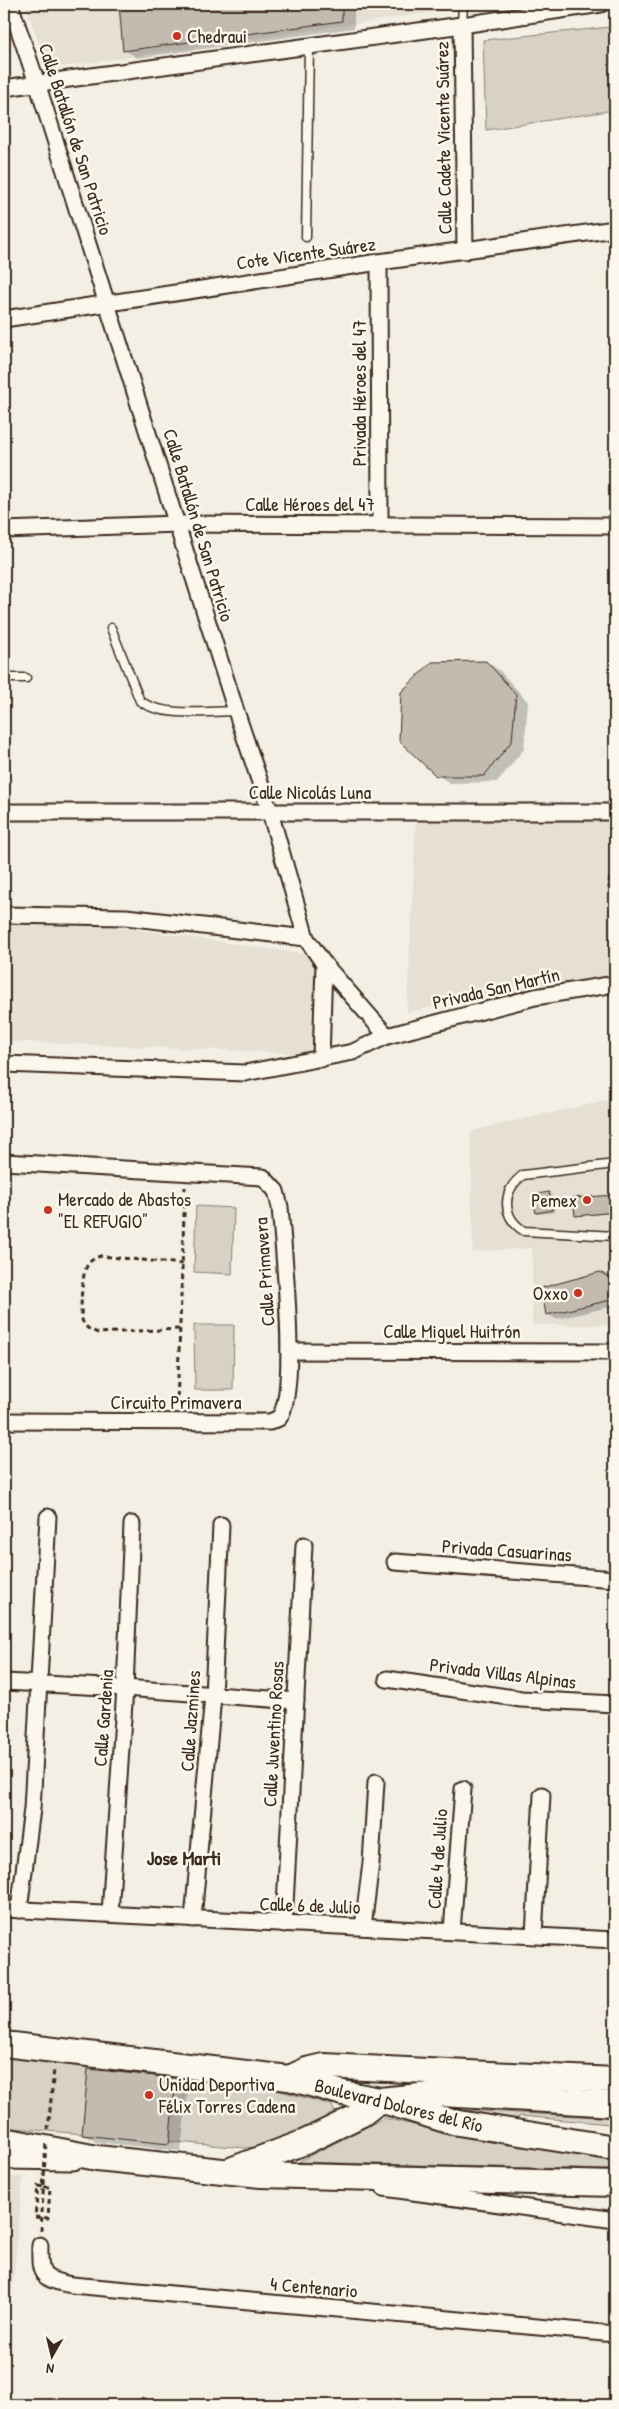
<svg xmlns="http://www.w3.org/2000/svg" width="619" height="2409" viewBox="0 0 619 2409" font-family="'Patrick Hand',sans-serif">
<style>
.built{fill:#e5dfd4}
.green{fill:#d8d1c6;stroke:#8a7e72}
.shadow{fill:#0003}
.building{fill:#c3bbb0;stroke:#3b2a1e}
.lines{fill:none;stroke-linecap:round;stroke-linejoin:round}
.lane-casing{stroke:#3b2a1e;stroke-width:11}
.street-casing{stroke:#3b2a1e;stroke-width:19}
.secondary-casing{stroke:#3b2a1e;stroke-width:25}
.primary-casing{stroke:#3b2a1e;stroke-width:28}
.path{stroke:#3b2a1e;stroke-width:3;stroke-dasharray:5 4;stroke-linecap:butt}
.lane{stroke:#fbf7ec;stroke-width:8}
.street{stroke:#fbf7ec;stroke-width:15}
.secondary{stroke:#fbf7ec;stroke-width:21}
.primary{stroke:#fbf7ec;stroke-width:24}
.path-bridge{stroke:#3b2a1e;stroke-width:3;stroke-dasharray:5 4;stroke-linecap:butt}
.poi-dot{fill:#c8321e;stroke:#fbf7ec;stroke-width:2}
.labels{text-anchor:middle;stroke-width:5;stroke-linejoin:round;paint-order:stroke}
.poi-label{font-size:19px;fill:#3b2a1e;stroke:#fbf7ec;text-anchor:start}
.street-label{font-size:19px;fill:#3b2a1e;stroke:#fbf7ec}
.neighbourhood-label{font-size:20px;font-weight:bold;fill:#3b2a1e;stroke:#fbf7ec}
</style>
<rect width="100%" height="100%" fill="#f3efe4"/>
<filter id="ink" filterUnits="userSpaceOnUse"><feTurbulence type="fractalNoise" baseFrequency=".02" numOctaves="2"/><feDisplacementMap in="SourceGraphic" scale="10" xChannelSelector="R" yChannelSelector="G"/><feConvolveMatrix kernelMatrix="1 2 1 2 8 2 1 2 1" color-interpolation-filters="sRGB"/></filter>
<g filter="url(#ink)">
<!-- built -->
<g class="built">
<polygon points="25,4 489,4 48,69"/>
<polygon points="615,820 615,973 407,1012 416,821"/>
<polygon points="4,918 86,922 310,955 322,967 316,1054 4,1041"/>
<polygon points="615,1098 615,1325 532,1325 532,1248 473,1252 471,1131"/>
<polygon points="4,2175 23,2177 12,2293 8,2293 4,2342"/>
</g>
<!-- green -->
<g class="green">
<polygon points="611,27 614,110 486,130 483,40"/>
<polygon points="196,1206 234,1208 232,1274 194,1272"/>
<polygon points="194,1325 234,1325 233,1390 195,1390"/>
<polygon points="4,2057 258,2085 332,2105 335,2113 328,2121 267,2146 245,2148 14,2128 4,2125"/>
<polygon points="443,2109 615,2118 615,2128 610,2124 521,2116 513,2120"/>
<polygon points="384,2118 474,2139 615,2160 615,2170 298,2162"/>
</g>
<!-- shadow -->
<g class="shadow">
<polygon points="120,4 354,4 354,28 137,58 125,50"/>
<polygon points="486,662 499,670 528,702 524,749 497,782 450,783 437,775"/>
<polygon points="549,1193 552,1195 555,1212 539,1214 537,1213"/>
<polygon points="615,1196 615,1213 579,1216 576,1215 575,1199"/>
<polygon points="600,1273 615,1282 615,1306 556,1319 547,1314"/>
<polygon points="175,2079 188,2087 181,2151 96,2142 83,2134"/>
</g>
<!-- building -->
<g class="building">
<polygon points="119,4 342,4 342,21 123,51"/>
<polygon points="486,661 516,694 512,741 484,776 436,776 399,741 401,692 432,662"/>
<polygon points="549,1192 552,1210 536,1213 532,1195"/>
<polygon points="615,1195 615,1212 575,1216 573,1198"/>
<polygon points="600,1272 610,1278 615,1299 546,1315 541,1288"/>
<polygon points="88,2069 176,2078 169,2144 82,2135"/>
</g>
<g class="lines">
<defs>
<g id="lane">
<polyline points="462,25 463,4"/>
<polyline points="306,237 309,46"/>
<path d="M111,628L140,701C163,718 207,711 236,711"/>
<polyline points="4,678 26,678"/>
<path d="M615,1164L523,1175C502,1191 501,1216 524,1231L615,1236"/>
</g>
<g id="street">
<polyline points="10,4 37,83 236,711 270,812 306,938 324,964 387,1036"/>
<polyline points="462,25 465,251"/>
<polyline points="4,88 462,25 601,4"/>
<polyline points="379,262 380,524"/>
<polyline points="4,319 379,262 615,229"/>
<polyline points="4,530 178,524 615,526"/>
<polyline points="4,812 615,812"/>
<polyline points="4,915 126,917 306,938"/>
<polyline points="321,1059 324,964"/>
<polyline points="4,1064 245,1073 353,1052 387,1036 535,997 615,984"/>
<path d="M4,1162L263,1177L276,1191L280,1207C283,1246 299,1392 279,1418L270,1422L4,1421"/>
<polyline points="289,1351 615,1352"/>
<polyline points="395,1562 615,1579"/>
<polyline points="387,1679 521,1699 615,1704"/>
<polyline points="4,1682 125,1688 296,1701"/>
<polyline points="4,1909 615,1940"/>
<polyline points="19,1910 32,1809 48,1517"/>
<polyline points="110,1914 125,1688 132,1524"/>
<polyline points="193,1919 213,1696 221,1525"/>
<polyline points="284,1924 304,1545"/>
<polyline points="363,1927 371,1863 376,1782"/>
<polyline points="452,1931 463,1789"/>
<polyline points="534,1935 542,1795"/>
<polyline points="384,2188 615,2220"/>
<path d="M40,2245C39,2276 41,2279 72,2285L615,2334"/>
</g>
<polyline id="secondary" points="4,2158 73,2159"/>
<g id="primary">
<polyline points="4,2044 289,2078 343,2093 380,2100 452,2122 615,2148"/>
<polyline points="289,2078 307,2070 324,2066 615,2080"/>
<polyline points="4,2140 97,2158 261,2175 615,2184"/>
<polyline points="233,2169 305,2142 362,2114 380,2100 440,2094 615,2104"/>
</g>
</defs>
<!-- lane casing -->
<use href="#lane" class="lane-casing"/>
<!-- street casing -->
<use href="#street" class="street-casing"/>
<!-- secondary casing -->
<use href="#secondary" class="secondary-casing"/>
<!-- primary casing -->
<use href="#primary" class="primary-casing"/>
<!-- path -->
<g class="path">
<polyline points="615,873 610,873 609,887 615,887"/>
<path d="M179,1329L98,1333C92,1330 86,1329 83,1322C79,1316 82,1275 86,1268C89,1261 93,1259 100,1256L183,1264"/>
<polyline points="177,1406 185,1187"/>
<polyline points="48,2130 54,2069"/>
<polyline points="44,2187 50,2187 48,2218 35,2217 38,2186 44,2187 44,2177"/>
<polyline points="41,2231 43,2194"/>
</g>
<!-- lane -->
<use href="#lane" class="lane"/>
<!-- street -->
<use href="#street" class="street"/>
<!-- secondary -->
<use href="#secondary" class="secondary"/>
<!-- primary -->
<use href="#primary" class="primary"/>
<!-- path-bridge -->
<polyline class="path-bridge" points="43,2194 46,2141"/>
</g>
</g>
<!-- markers -->
<g class="poi-dot">
<circle cx="177" cy="36" r="5"/>
<circle cx="587" cy="1200" r="5"/>
<circle cx="48" cy="1210" r="5"/>
<circle cx="578" cy="1293" r="5"/>
<circle cx="149" cy="2095" r="5"/>
</g>
<g class="labels">
<!-- poi labels -->
<g class="poi-label">
<text x="187" y="43">Chedraui</text>
<text x="58" y="1206">Mercado de Abastos<tspan x="58" dy="22">"EL REFUGIO"</tspan></text>
<text x="577" y="1207" text-anchor="end">Pemex</text>
<text x="568" y="1300" text-anchor="end">Oxxo</text>
<text x="159" y="2091">Unidad Deportiva<tspan x="159" dy="22">Félix Torres Cadena</tspan></text>
</g>
<!-- street labels -->
<g class="street-label">
<text transform="translate(443 138) rotate(-91)" y="7">Calle Cadete Vicente Suárez</text>
<text transform="translate(76 139) rotate(72)" y="7">Calle Batallón de San Patricio</text>
<text transform="translate(306 253) rotate(-8)" y="7">Cote Vicente Suárez</text>
<text transform="translate(359 393) rotate(-90)" y="7">Privada Héroes del 47</text>
<text x="310" y="511">Calle Héroes del 47</text>
<text transform="translate(199 525) rotate(73)" y="7">Calle Batallón de San Patricio</text>
<text x="310" y="799">Calle Nicolás Luna</text>
<text transform="translate(496 988) rotate(-13)" y="7">Privada San Martín</text>
<text transform="translate(264 1272) rotate(-94)" y="7">Calle Primavera</text>
<text x="452" y="1338">Calle Miguel Huitrón</text>
<text x="176" y="1409">Circuito Primavera</text>
<text transform="translate(507 1550) rotate(4)" y="7">Privada Casuarinas</text>
<text transform="translate(503 1673) rotate(7)" y="7">Privada Villas Alpinas</text>
<text transform="translate(103 1718) rotate(-86)" y="7">Calle Gardenia</text>
<text transform="translate(190 1721) rotate(-86)" y="7">Calle Jazmines</text>
<text transform="translate(273 1734) rotate(-87)" y="7">Calle Juventino Rosas</text>
<text transform="translate(437 1859) rotate(-86)" y="7">Calle 4 de Julio</text>
<text transform="translate(310 1905) rotate(2)" y="7">Calle 6 de Julio</text>
<text transform="translate(399 2105) rotate(14)" y="7">Boulevard Dolores del Río</text>
<text transform="translate(314 2287) rotate(5)" y="7">4 Centenario</text>
</g>
<!-- neighbourhood labels -->
<g class="neighbourhood-label">
<text x="184" y="1865">Jose Marti</text>
</g>
</g>
<!-- margin -->
<rect width="619" height="2409" fill="none" stroke="#fbf7ec" stroke-width="20"/>
<rect x="10" y="10" width="599" height="2389" fill="none" stroke="#3b2a1e" stroke-width="2" filter="url(#ink)"/>
<!-- north arrow -->
<g transform="translate(52 2356) rotate(188)" stroke="#fbf7ec" stroke-width="4" paint-order="stroke">
<path d="M0-4L9 19L0 12L-9 19Z" fill="#3b2a1e"/>
<text y="-8" font-size="14" font-weight="bold" text-anchor="middle" fill="#3b2a1e">N</text>
</g>
</svg>
